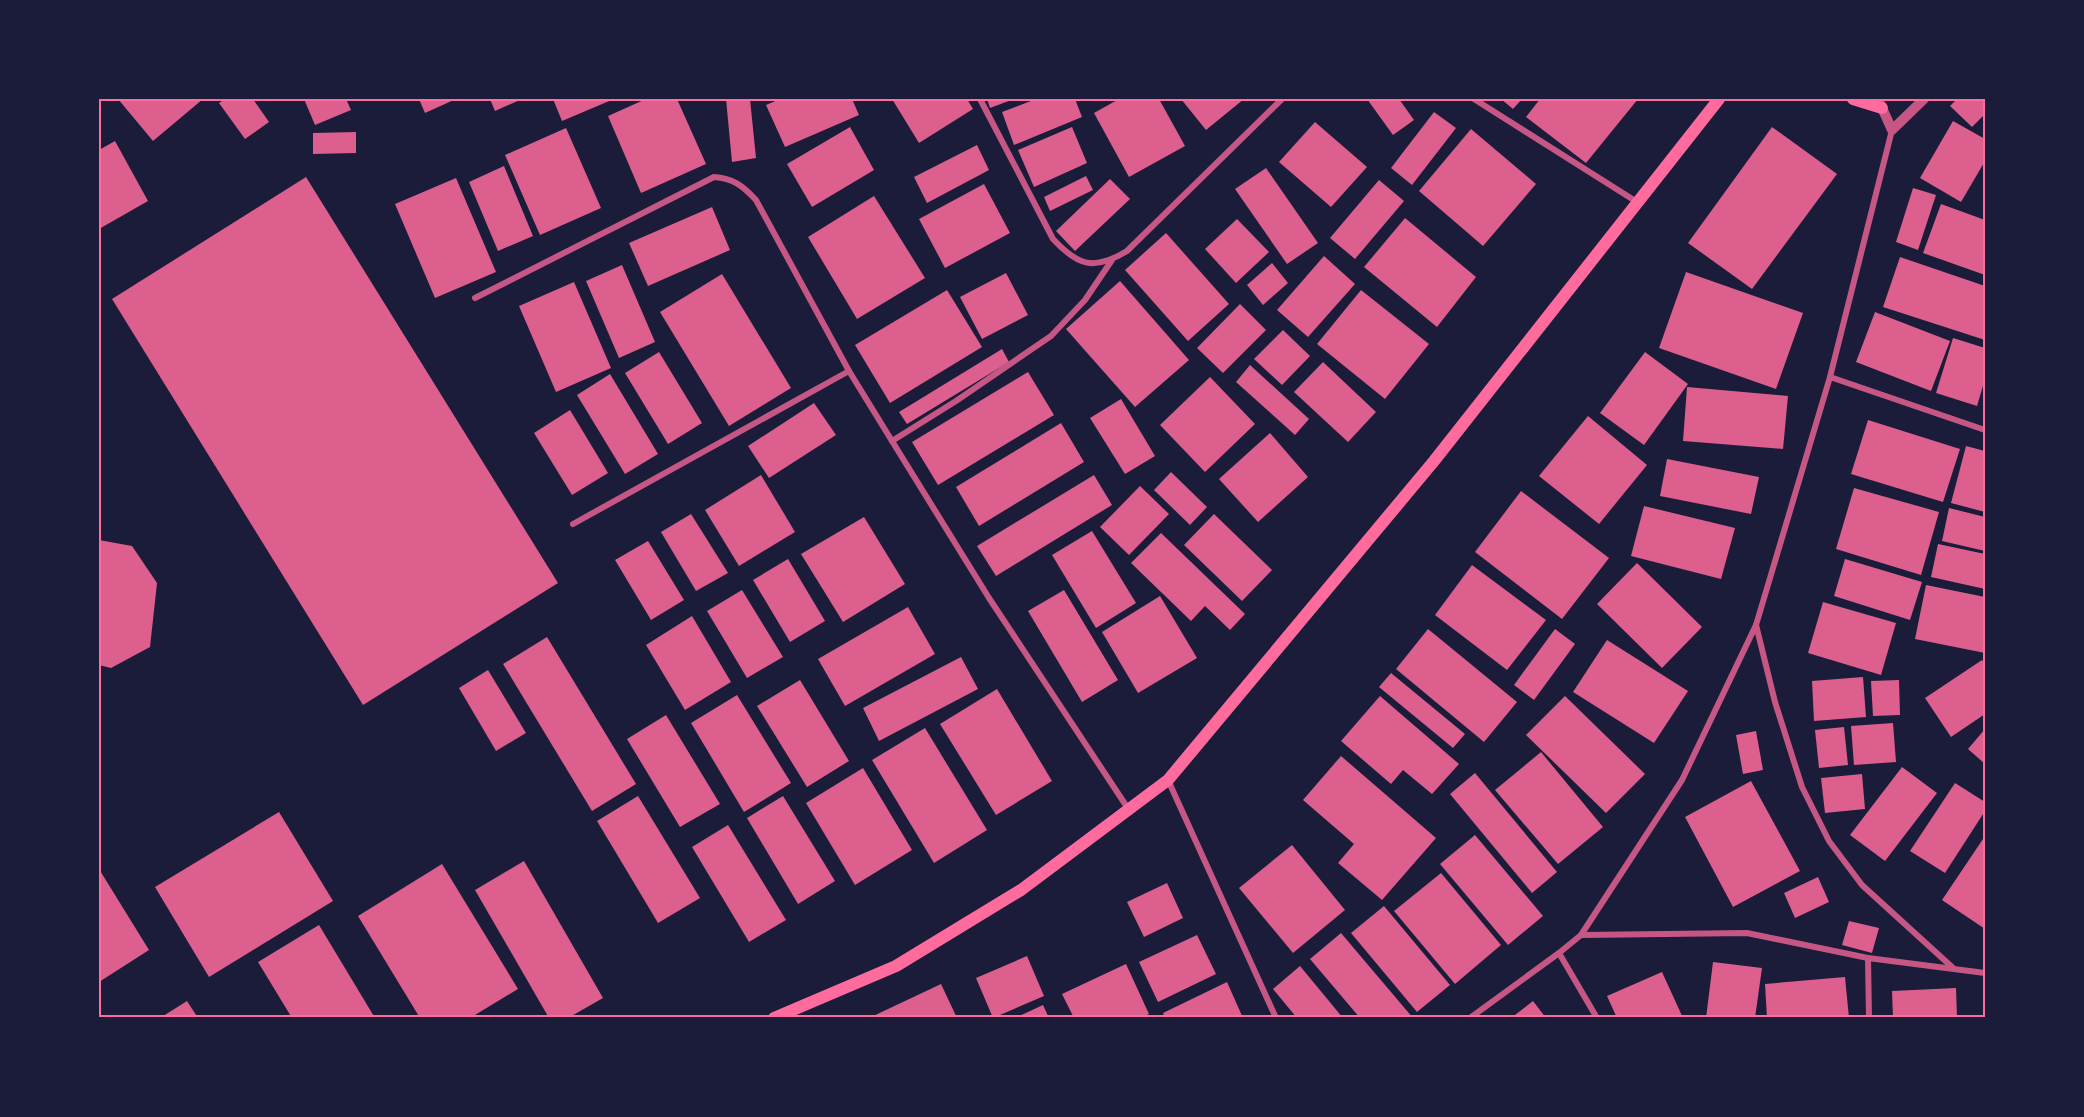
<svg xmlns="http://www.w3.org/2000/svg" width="2084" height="1117" viewBox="0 0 2084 1117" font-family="'Source Sans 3',sans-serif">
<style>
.building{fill:#dd5f8e}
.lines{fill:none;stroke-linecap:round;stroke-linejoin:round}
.minor{stroke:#c65784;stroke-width:6}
.tertiary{stroke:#c65784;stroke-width:10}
.secondary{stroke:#ff6b9d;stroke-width:12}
.neatline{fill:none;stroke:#ff6b9d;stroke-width:2}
</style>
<rect width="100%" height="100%" fill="#1b1b3a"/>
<!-- building -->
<g class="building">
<polygon points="118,99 203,99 153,141"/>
<polygon points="225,99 253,99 269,122 245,139 219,103"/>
<polygon points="304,99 346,99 351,110 315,125"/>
<polygon points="419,99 456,99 425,113"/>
<polygon points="490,99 522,99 495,111"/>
<polygon points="553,99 614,99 562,121"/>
<polygon points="646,99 677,99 706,164 641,193 608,116"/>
<polygon points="726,99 750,99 756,158 732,162"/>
<polygon points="780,99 852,99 859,115 785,147 766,105"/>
<polygon points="892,99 967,99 973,109 919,143"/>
<polygon points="987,99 1014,99 990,108"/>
<polygon points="1036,99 1075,99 1082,117 1014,145 1002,112"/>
<polygon points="1119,99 1159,99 1185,146 1129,177 1094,113"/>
<polygon points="1181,99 1244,99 1206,130"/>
<polygon points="1367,99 1399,99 1414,120 1393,135"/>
<polygon points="1501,99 1522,99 1513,109"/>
<polygon points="1540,99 1638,99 1586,163 1526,117"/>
<polygon points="1957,99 1985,99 1985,114 1972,127 1950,106"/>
<polygon points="1434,112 1456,128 1412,185 1391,168"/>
<polygon points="1953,121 1985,139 1985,161 1961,202 1920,178"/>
<polygon points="1315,122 1367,167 1331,207 1279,162"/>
<polygon points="850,127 874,170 812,207 787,164"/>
<polygon points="1072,127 1087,163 1034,187 1018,150"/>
<polygon points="1772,127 1837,174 1752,289 1688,243"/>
<polygon points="566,128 601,208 540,235 505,155"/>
<polygon points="1471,129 1536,184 1483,246 1419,191"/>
<polygon points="356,132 356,153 313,154 313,133"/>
<polygon points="115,141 148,201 99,229 99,150"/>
<polygon points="977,145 989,170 927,203 914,177"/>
<polygon points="504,166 533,236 498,251 469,182"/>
<polygon points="1266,168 1318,243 1287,264 1235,189"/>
<polygon points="1086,176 1093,190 1050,211 1044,197"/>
<polygon points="306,177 558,583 363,705 112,299"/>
<polygon points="456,178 496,272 435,298 395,204"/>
<polygon points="1110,179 1130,199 1075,251 1056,231"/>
<polygon points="1379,180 1404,201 1355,259 1330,238"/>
<polygon points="984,184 1010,233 945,268 919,219"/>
<polygon points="1913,188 1936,195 1918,250 1896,242"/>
<polygon points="874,196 925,278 857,319 808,237"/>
<polygon points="1941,204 1985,220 1985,275 1923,253"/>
<polygon points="712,207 730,250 648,286 629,243"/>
<polygon points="1405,218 1476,277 1437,327 1364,267"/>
<polygon points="1237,219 1269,252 1236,283 1205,249"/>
<polygon points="1166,233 1229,304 1188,341 1125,270"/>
<polygon points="1324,256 1355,284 1308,337 1277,310"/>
<polygon points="1900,257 1985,286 1985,340 1883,307"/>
<polygon points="1272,263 1288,283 1263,305 1247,285"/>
<polygon points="622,265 655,342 619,358 586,281"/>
<polygon points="1686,272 1803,313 1776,389 1659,348"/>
<polygon points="1006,273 1028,315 982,339 960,297"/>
<polygon points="722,274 791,388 729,426 660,312"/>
<polygon points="1120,281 1189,360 1135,407 1066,329"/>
<polygon points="574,282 611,368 556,392 519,306"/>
<polygon points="947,290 982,347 890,403 855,345"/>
<polygon points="1361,290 1429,344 1385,399 1317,344"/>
<polygon points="1240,304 1266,330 1223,373 1197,348"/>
<polygon points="1875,312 1950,341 1931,391 1856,362"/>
<polygon points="1283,330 1310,356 1282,385 1254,359"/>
<polygon points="1953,338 1985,348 1985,379 1977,406 1936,393"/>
<polygon points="1002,349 1009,362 907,424 899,412"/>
<polygon points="659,352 702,423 668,444 625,373"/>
<polygon points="1645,352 1688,384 1644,445 1600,413"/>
<polygon points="1323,362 1376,412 1348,442 1294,392"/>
<polygon points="1250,365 1309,419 1295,435 1236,382"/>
<polygon points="1028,372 1054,415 938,485 912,442"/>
<polygon points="610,374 658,454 625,474 577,395"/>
<polygon points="1210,377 1255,424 1205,472 1160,425"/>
<polygon points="1687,387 1788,396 1783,449 1683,441"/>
<polygon points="1121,399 1155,456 1125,474 1090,418"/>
<polygon points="814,403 836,435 769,478 748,446"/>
<polygon points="570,410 608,473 572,495 534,433"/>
<polygon points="1588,416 1647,465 1599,524 1539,476"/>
<polygon points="1868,420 1960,449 1943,502 1851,474"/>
<polygon points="1061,423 1084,462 979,526 956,487"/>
<polygon points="1270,433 1308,477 1258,522 1219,479"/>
<polygon points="1966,446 1985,451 1985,512 1951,503"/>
<polygon points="1667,459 1759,477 1751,514 1660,496"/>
<polygon points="1171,472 1207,507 1190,525 1154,490"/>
<polygon points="761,475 795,532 739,566 705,510"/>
<polygon points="1094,475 1112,505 996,576 977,546"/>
<polygon points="1140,486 1169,514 1129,555 1100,527"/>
<polygon points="1854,488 1939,512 1921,575 1836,549"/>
<polygon points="1521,491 1609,558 1562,619 1475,552"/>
<polygon points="1644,506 1735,528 1721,579 1631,556"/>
<polygon points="1949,508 1985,517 1985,551 1942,541"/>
<polygon points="691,514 728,573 696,591 661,532"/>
<polygon points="1214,514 1272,570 1242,601 1184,545"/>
<polygon points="864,517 905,584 843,622 801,554"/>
<polygon points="1092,531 1136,603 1096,628 1052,555"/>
<polygon points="1161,533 1245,614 1230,630 1205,606 1191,621 1131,563"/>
<polygon points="99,540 132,546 157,583 150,647 111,668 99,665"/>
<polygon points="648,541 684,600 651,620 615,560"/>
<polygon points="1938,544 1985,554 1985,589 1931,577"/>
<polygon points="788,559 825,621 790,642 753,580"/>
<polygon points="1845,559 1922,582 1910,620 1834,596"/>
<polygon points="1637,563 1702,627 1662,668 1597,604"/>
<polygon points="1472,565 1546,620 1507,670 1435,615"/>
<polygon points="1926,585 1985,597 1985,653 1915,639"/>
<polygon points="742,590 783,657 747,678 707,611"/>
<polygon points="1064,590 1118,680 1082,702 1028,611"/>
<polygon points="1160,596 1197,658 1138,693 1102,632"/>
<polygon points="1823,602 1896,623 1881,675 1808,653"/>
<polygon points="908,607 935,654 845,706 818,659"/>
<polygon points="692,616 731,682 685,710 646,645"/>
<polygon points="1428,629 1517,702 1484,742 1396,669"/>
<polygon points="1555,629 1575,644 1534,700 1514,685"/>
<polygon points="547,637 636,784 592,811 503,664"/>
<polygon points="1607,640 1688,691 1654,743 1573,692"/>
<polygon points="961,657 978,689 879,741 863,708"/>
<polygon points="1982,660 1985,664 1985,714 1951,737 1925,698"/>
<polygon points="488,670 526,733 496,751 459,688"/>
<polygon points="1391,673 1465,734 1453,748 1379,687"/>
<polygon points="1863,677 1866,717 1814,721 1812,681"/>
<polygon points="800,680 849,761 807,787 757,706"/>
<polygon points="1899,680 1900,715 1873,716 1871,681"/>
<polygon points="997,689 1052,781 996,815 940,724"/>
<polygon points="737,695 791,783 744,812 691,723"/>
<polygon points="1380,696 1459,764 1432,794 1403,770 1391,784 1341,741"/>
<polygon points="1565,696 1645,774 1606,813 1526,735"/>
<polygon points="666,715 720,804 680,827 627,739"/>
<polygon points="1893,723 1896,762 1854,765 1851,726"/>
<polygon points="1844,727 1848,765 1819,768 1815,730"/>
<polygon points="925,728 987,830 934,863 872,760"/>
<polygon points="1985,729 1985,764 1968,749"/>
<polygon points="1756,731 1763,770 1743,774 1736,735"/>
<polygon points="1541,752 1603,827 1558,864 1495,790"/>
<polygon points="1341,756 1436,838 1382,900 1338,863 1354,844 1303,800"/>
<polygon points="1902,767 1937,793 1885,861 1850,835"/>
<polygon points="863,768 912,850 855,885 806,803"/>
<polygon points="1475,773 1557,872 1532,893 1450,794"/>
<polygon points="1862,774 1865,809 1825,813 1821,778"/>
<polygon points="1751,781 1800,871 1733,907 1685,817"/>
<polygon points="1955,783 1985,802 1985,811 1945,873 1910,851"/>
<polygon points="638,796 700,898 658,923 597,821"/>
<polygon points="783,796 835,881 798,904 747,818"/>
<polygon points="279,812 333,901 209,977 155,887"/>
<polygon points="728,825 786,920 749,942 692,847"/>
<polygon points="1475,835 1543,916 1508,945 1440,864"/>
<polygon points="1985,836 1985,929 1942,900"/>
<polygon points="1292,845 1345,910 1293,953 1239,888"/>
<polygon points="524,861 603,998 568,1018 549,1018 475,890"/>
<polygon points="442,864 518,989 470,1018 420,1018 358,916"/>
<polygon points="99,869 149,950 99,982"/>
<polygon points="1441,873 1501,945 1455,984 1394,911"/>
<polygon points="1818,877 1829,902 1795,918 1784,893"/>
<polygon points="1167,883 1183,918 1144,937 1127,902"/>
<polygon points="1384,906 1450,985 1417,1012 1351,933"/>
<polygon points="1849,921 1879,928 1872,953 1842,945"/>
<polygon points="319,925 375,1018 292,1018 258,962"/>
<polygon points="1341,933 1413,1018 1360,1018 1310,959"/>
<polygon points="1197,935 1216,974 1158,1002 1139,962"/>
<polygon points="1027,956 1044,996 993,1018 976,978"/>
<polygon points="1713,962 1762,968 1755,1018 1706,1018"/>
<polygon points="1126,964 1149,1014 1141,1018 1074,1018 1062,994"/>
<polygon points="1300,966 1343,1018 1297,1018 1273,989"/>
<polygon points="1662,972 1683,1018 1617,1018 1607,996"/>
<polygon points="1845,977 1849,1018 1767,1018 1765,984"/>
<polygon points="1227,982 1243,1018 1165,1018 1163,1013"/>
<polygon points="941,984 957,1018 869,1018"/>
<polygon points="1956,988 1957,1018 1893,1018 1892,991"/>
<polygon points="187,1001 198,1018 160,1018"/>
<polygon points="1533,1001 1546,1018 1511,1018"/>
<polygon points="1043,1005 1049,1018 1015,1018"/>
</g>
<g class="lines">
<!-- minor -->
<g class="minor">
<path d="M980,99L1053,239C1078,266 1094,271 1127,251L1282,99"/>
<polyline points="1474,99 1637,202"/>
<path d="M475,298L714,177C733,178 743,186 756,200L849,371L892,441L989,598L1129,810"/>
<polyline points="1830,377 1985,430"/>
<polyline points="892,441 956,401 1051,336 1085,300 1112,260"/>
<polyline points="573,524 849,371"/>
<polyline points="1756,625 1775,702 1802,787 1829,841 1862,885 1952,967"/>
<polyline points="1168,780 1276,1018"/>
<polyline points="1581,935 1682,780 1756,625 1830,377 1892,130"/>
<polyline points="1559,953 1597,1018"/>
<polyline points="1868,958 1869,1018"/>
<polyline points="1470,1018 1559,953 1581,935 1747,933 1868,958 1985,973"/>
</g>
<!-- tertiary -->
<polyline class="tertiary" points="1878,99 1892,130 1924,99"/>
<!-- secondary -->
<g class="secondary">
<polyline points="1853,99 1882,108"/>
<polyline points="774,1018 896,966 1021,890 1168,780 1434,461 1719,99"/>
</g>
</g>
<!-- border -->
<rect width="2084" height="1117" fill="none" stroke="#1b1b3a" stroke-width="201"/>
<rect x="100" y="100" width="1884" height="916" class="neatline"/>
</svg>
